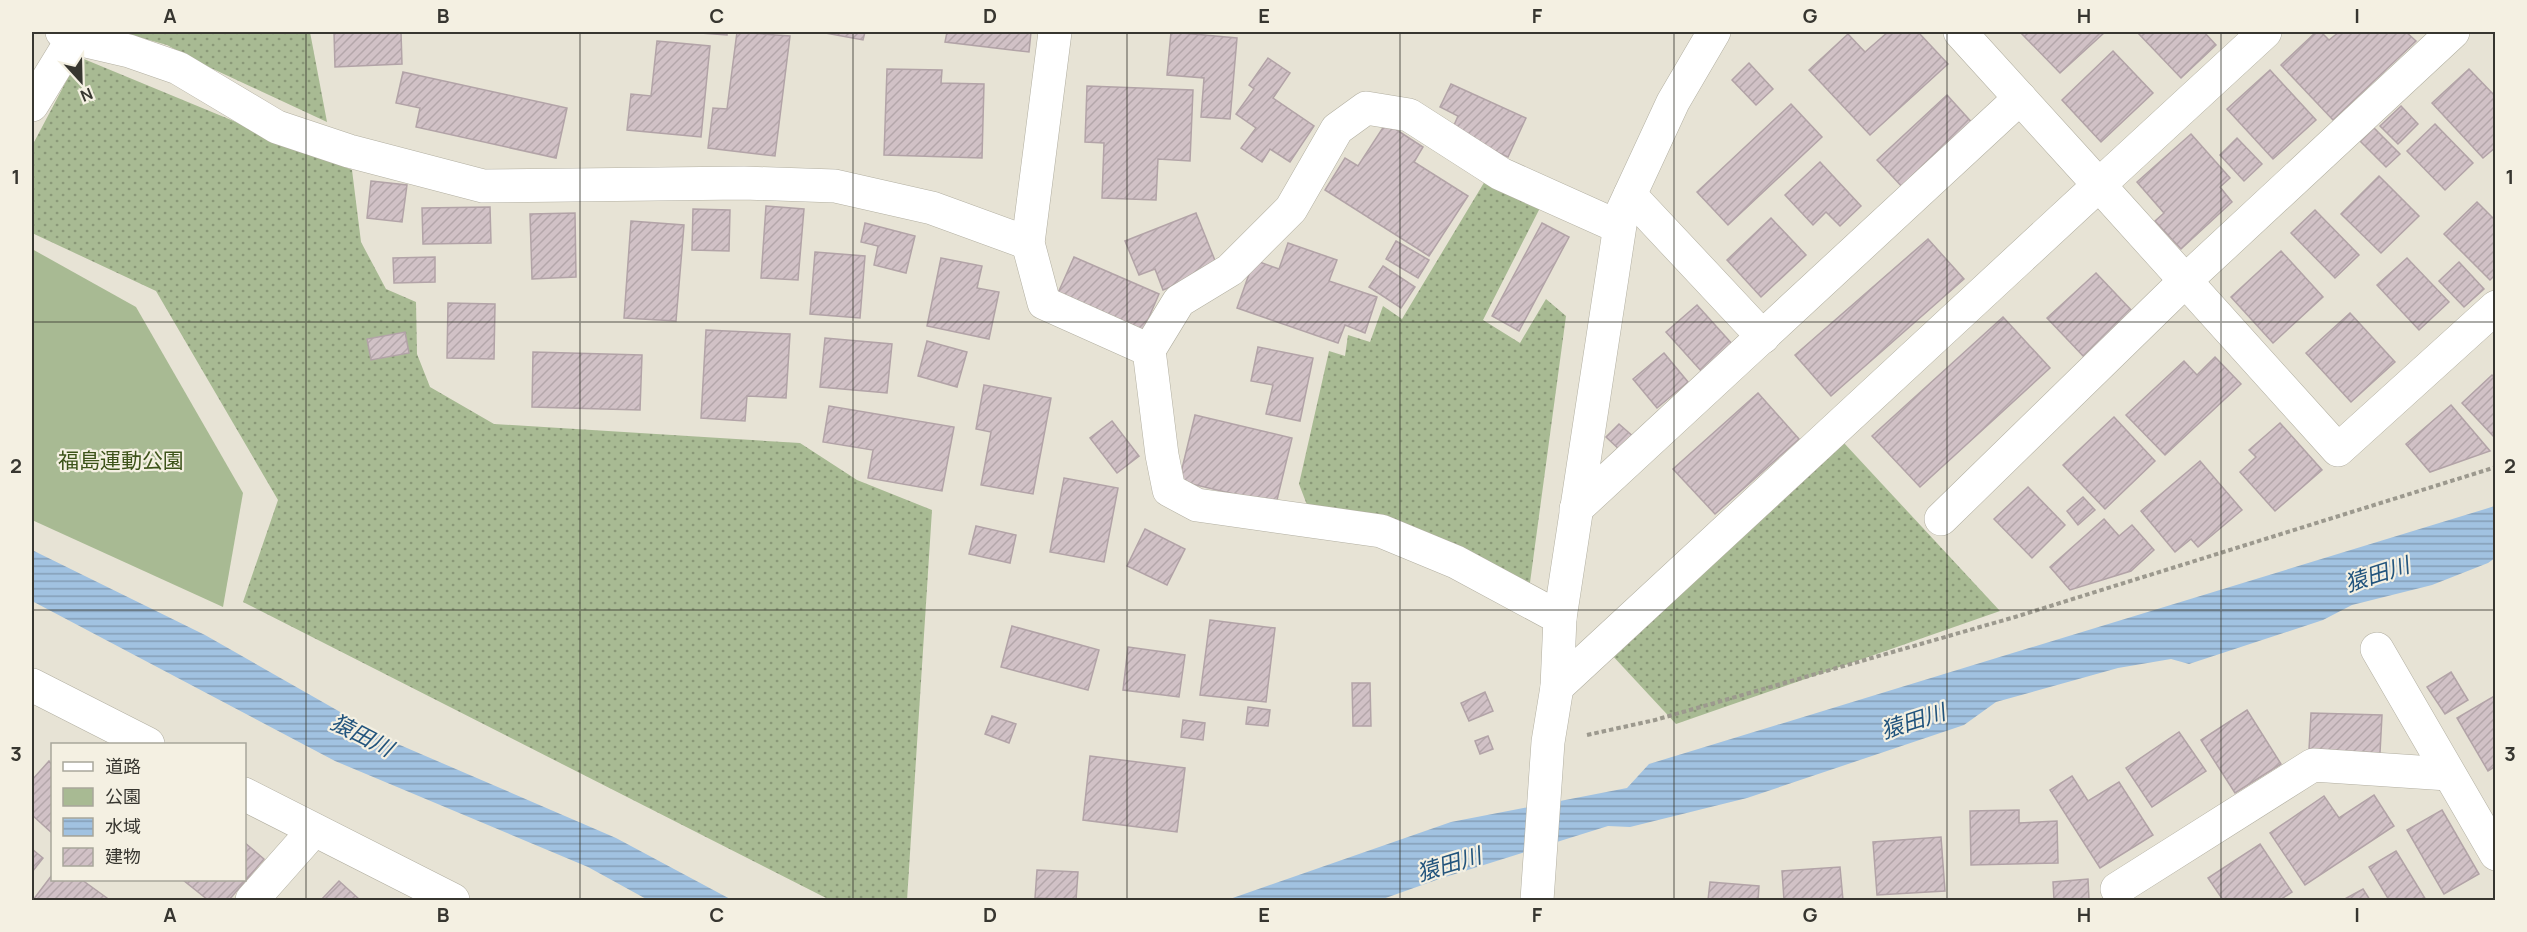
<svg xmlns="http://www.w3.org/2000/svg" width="2527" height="932" viewBox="0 0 2527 932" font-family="Manrope,'Noto Sans JP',sans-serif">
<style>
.park{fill:#a8ba93}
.garden{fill:url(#garden-dots)}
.water{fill:url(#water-rules)}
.building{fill:url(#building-hatch);stroke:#b2a3a7;stroke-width:1.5}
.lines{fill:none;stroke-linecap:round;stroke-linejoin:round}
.street-casing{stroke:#b2afa1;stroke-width:34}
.path{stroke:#9c998e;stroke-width:4;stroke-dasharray:4.5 3;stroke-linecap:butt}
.street{stroke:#fff;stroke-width:33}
.grid{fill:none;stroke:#373630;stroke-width:1.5;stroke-opacity:0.55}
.labels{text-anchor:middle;stroke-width:4.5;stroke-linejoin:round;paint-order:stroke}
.park-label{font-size:21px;fill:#3d531a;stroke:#f4f0e2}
.water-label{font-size:22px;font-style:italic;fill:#22547d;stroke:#f4f0e2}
.neatline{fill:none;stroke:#373630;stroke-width:2}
.grid-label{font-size:20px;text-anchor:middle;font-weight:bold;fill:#373630}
</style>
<defs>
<pattern id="garden-dots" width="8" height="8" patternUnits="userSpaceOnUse" patternTransform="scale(1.5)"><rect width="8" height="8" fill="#a8ba93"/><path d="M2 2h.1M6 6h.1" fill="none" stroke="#8a9878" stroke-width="1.8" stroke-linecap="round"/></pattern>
<pattern id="water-rules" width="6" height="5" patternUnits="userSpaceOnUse" patternTransform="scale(1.5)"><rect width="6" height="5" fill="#a1c2e1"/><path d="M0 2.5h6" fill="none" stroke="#849eb7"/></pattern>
<pattern id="building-hatch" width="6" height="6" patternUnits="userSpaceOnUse" patternTransform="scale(1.5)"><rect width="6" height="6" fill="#d1c1c6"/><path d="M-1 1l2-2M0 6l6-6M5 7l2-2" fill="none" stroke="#b4a6aa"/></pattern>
</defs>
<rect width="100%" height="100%" fill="#e7e3d5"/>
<!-- park -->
<polygon class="park" points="32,249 136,307 243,493 223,607 32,520"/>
<!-- garden -->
<g class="garden">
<polygon points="120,32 310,32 327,122 198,62 167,45"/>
<polygon points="79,57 352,170 361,242 386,289 416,302 417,354 430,387 494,424 800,443 857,480 932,510 907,900 830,900 243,602 278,500 156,291 32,233 32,146"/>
<polygon points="1485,181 1541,206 1483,320 1520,343 1546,299 1566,316 1529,590 1307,505 1299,484 1329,351 1345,356 1348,335 1370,342 1383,306 1402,319"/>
<polygon points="1844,443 2000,611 1676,724 1611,654"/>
</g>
<!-- water -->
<g class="water">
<polygon points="2495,506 2495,558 2488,563 2432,585 2352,605 2323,620 2189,664 2171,659 2118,668 1996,702 1964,725 1747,798 1630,827 1608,826 1439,879 1380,900 1227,900 1451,822 1627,788 1649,764"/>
<polygon points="32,550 205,635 393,742 616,838 732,900 648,900 588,867 335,761 32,601"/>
</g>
<!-- building -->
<g class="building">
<polygon points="334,32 401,32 402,64 335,67"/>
<polygon points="686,32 727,32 727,35"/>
<polygon points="737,32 790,36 775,156 708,148 713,108 727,109"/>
<polygon points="820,32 865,32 863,40"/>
<polygon points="947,32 1031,32 1029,52 945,42"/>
<polygon points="1171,32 1237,38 1230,119 1201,117 1204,78 1167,75"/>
<polygon points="1888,32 1918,32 1948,64 1870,135 1809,70 1848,34 1865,52"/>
<polygon points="2020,32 2105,32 2060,73"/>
<polygon points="2137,32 2204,32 2216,45 2181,78"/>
<polygon points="2316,32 2321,32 2329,40 2339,32 2406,32 2416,41 2333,120 2281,65"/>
<polygon points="657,41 710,46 701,137 627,130 631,94 651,96"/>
<polygon points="2113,51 2153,93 2101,142 2062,100"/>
<polygon points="1268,58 1290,73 1273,98 1314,126 1290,162 1270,149 1262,162 1241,148 1256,128 1236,114 1254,89 1249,85"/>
<polygon points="1749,63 1773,89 1756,105 1732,80"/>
<polygon points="887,69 942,70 941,83 984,84 982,158 884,155"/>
<polygon points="2469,69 2496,97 2496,147 2483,158 2432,103"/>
<polygon points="2270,70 2316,120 2273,159 2227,109"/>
<polygon points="403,72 567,108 556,158 416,127 420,108 396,103"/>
<polygon points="1451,84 1526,118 1508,157 1451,132 1458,116 1440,107"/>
<polygon points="1087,86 1193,90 1190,161 1158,159 1156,200 1102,198 1104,143 1085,142"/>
<polygon points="1947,95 1975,126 1905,190 1877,160"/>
<polygon points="1791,104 1822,137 1728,225 1697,192"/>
<polygon points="2401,106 2418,124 2398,144 2380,126"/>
<polygon points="1386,123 1423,147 1414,162 1468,196 1429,256 1325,190 1345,158 1358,166"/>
<polygon points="2435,124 2473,163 2445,190 2407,151"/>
<polygon points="2373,127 2400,154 2386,167 2360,141"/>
<polygon points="2191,134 2230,178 2220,187 2232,202 2181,249 2155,221 2164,213 2137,182"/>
<polygon points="2237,138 2262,164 2244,181 2220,155"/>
<polygon points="1820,162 1861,206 1840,226 1826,212 1813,225 1785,195"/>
<polygon points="2379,176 2419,216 2381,253 2341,214"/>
<polygon points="371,181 407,185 402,222 367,218"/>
<polygon points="2477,202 2496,221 2496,274 2490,280 2444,234"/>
<polygon points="766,206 804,209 798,280 761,278"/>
<polygon points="490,207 491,243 423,244 422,208"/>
<polygon points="693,209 730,210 729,251 692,250"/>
<polygon points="2315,210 2359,255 2335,278 2291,233"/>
<polygon points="575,213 576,277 532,279 530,214"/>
<polygon points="1196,213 1218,268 1163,290 1155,269 1139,275 1125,241"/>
<polygon points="1771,218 1806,255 1761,297 1727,260"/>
<polygon points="631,221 684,225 676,321 624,318"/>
<polygon points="865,223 915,236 906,273 874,265 878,246 861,242"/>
<polygon points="1542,223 1569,237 1519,331 1492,316"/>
<polygon points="1928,239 1964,279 1831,396 1795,355"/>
<polygon points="1396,241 1429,260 1418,278 1386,259"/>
<polygon points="1288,243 1337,260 1329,281 1377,297 1365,333 1345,325 1338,343 1237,308 1254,260 1279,269"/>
<polygon points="2281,251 2323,297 2273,343 2231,297"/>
<polygon points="815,252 865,256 860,318 810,314"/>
<polygon points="435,257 435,282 394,283 393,258"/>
<polygon points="1074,257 1159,294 1143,331 1058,293"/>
<polygon points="941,258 982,266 977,288 999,292 989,339 927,326"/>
<polygon points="2407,258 2449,302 2419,330 2377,285"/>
<polygon points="2459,262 2484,289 2464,307 2439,281"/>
<polygon points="1383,266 1415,287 1401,308 1369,287"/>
<polygon points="2096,273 2133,312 2085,358 2047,318"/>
<polygon points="448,303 495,304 494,359 447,358"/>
<polygon points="1697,305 1733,345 1703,373 1666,332"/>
<polygon points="2350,313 2395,362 2351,402 2306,353"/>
<polygon points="2003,317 2050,368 1920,487 1872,436"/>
<polygon points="706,330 790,334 786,398 747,396 745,421 701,418"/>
<polygon points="405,332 409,353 371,360 367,339"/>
<polygon points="825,338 892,344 887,393 820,387"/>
<polygon points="927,341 967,352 957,387 918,376"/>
<polygon points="1258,347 1313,358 1300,421 1266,414 1273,385 1251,381"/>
<polygon points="533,352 642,355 640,410 532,407"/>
<polygon points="1664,353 1688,382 1657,408 1633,379"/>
<polygon points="2215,357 2241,384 2165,455 2126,415 2184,361 2197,375"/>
<polygon points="2492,375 2496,379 2496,439 2462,403"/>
<polygon points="984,385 1051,398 1033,494 981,485 991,432 976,429"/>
<polygon points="1758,393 1799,439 1715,514 1673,469"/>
<polygon points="2451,405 2490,451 2430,472 2406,444"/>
<polygon points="829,406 954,427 942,491 868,478 873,450 823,442"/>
<polygon points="1195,415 1292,438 1276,504 1179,481"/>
<polygon points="2114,417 2155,461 2105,509 2063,465"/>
<polygon points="1112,421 1139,456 1117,473 1090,438"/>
<polygon points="2280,423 2322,470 2275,511 2240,472 2256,457 2249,450"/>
<polygon points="1619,424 1635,438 1622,452 1606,437"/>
<polygon points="2200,461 2242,510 2198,547 2191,539 2175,552 2141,511"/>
<polygon points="1064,478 1118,488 1104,562 1050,552"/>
<polygon points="2028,487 2065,525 2032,558 1994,519"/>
<polygon points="2083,497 2095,510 2078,525 2067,511"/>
<polygon points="2104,519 2119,536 2132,525 2154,550 2131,571 2070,590 2050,567"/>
<polygon points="976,526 1016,535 1010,563 969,554"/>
<polygon points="1145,529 1185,549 1167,585 1127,566"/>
<polygon points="1210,620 1275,628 1266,702 1200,695"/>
<polygon points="1012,626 1099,650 1088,690 1001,667"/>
<polygon points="1128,647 1185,655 1179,697 1123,690"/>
<polygon points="2451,672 2468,700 2445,714 2427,687"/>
<polygon points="1352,683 1370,683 1371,726 1353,726"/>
<polygon points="1485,692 1493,711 1469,721 1461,703"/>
<polygon points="2496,695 2496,766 2488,771 2457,718"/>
<polygon points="1248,707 1270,710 1268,726 1246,724"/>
<polygon points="2247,710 2281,764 2235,793 2201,740"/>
<polygon points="2311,713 2382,715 2380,753 2309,750"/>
<polygon points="992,716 1016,724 1009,743 985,734"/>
<polygon points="1183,720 1205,723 1203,740 1181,737"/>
<polygon points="2179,732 2206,771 2152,807 2126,768"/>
<polygon points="1488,736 1493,749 1480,754 1475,741"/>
<polygon points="1090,756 1185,768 1177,832 1083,820"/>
<polygon points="49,761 52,765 52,833 32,815 32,780"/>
<polygon points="2072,776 2088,801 2119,782 2153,835 2100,868 2050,790"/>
<polygon points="2374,795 2394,826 2305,885 2270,833 2324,796 2339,818"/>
<polygon points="2019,810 2019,823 2057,821 2058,863 1971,865 1970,811"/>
<polygon points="2442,810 2479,874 2444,894 2407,830"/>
<polygon points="1941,837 1945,891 1877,895 1873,842"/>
<polygon points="244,842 264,859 229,900 208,900 183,880 244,880"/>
<polygon points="2260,844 2292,892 2280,900 2223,900 2208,878"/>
<polygon points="32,849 43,858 32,872"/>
<polygon points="2396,851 2426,900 2389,900 2369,867"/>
<polygon points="1840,867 1843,900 1784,900 1782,871"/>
<polygon points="1037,870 1078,872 1076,900 1035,898"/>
<polygon points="52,875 52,880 82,880 107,898 105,900 33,900"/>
<polygon points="2088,879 2089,900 2054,900 2053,882"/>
<polygon points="339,881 360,900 321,900"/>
<polygon points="1710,882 1759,886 1758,900 1708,900"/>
<polygon points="2363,889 2370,900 2343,900"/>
</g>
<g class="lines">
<defs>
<g id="street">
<polyline points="62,32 73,38 129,51 178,68 277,127 349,151 483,186 744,183 835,186 932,208 1028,243"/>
<polyline points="1055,32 1028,243 1044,303 1149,350 1162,455 1169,490 1197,505 1381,531 1456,562 1560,618"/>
<polyline points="1960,32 2099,185 2265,32"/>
<polyline points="32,105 73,38"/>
<polyline points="1630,195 1763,337"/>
<polyline points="1149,350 1179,301 1230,270 1291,209 1337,129 1366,108 1409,115 1501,174 1619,227"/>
<polyline points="1576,509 2020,98"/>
<polyline points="1941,519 2184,282 2453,32"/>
<polyline points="2377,649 2496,854"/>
<polyline points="32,685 148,744"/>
<polyline points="1557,687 2099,185 2338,450 2496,307"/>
<polyline points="244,794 453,900"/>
<polyline points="2117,889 2313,765 2448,774"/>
<polyline points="252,900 314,830"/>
<polyline points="1537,900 1548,742 1557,687 1560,618 1622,212 1673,102 1714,32"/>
</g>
</defs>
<!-- street casing -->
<use href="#street" class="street-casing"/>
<!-- path -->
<polyline class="path" points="1587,735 1655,720 2015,617 2496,467"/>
<!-- street -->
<use href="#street" class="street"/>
</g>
<!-- grid -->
<path class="grid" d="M306,32V900M580,32V900M853,32V900M1127,32V900M1400,32V900M1674,32V900M1947,32V900M2221,32V900M32,322H2496M32,610H2496"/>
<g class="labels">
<!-- park labels -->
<g class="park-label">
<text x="121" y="468">福島運動公園</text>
</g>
<!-- water labels -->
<g class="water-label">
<text transform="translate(2377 574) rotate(-18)" y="8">猿田川</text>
<text transform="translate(1913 721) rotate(-18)" y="8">猿田川</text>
<text transform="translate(362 735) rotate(27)" y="8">猿田川</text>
<text transform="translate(1449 864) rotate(-17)" y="8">猿田川</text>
</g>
</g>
<!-- border -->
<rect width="2527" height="932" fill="none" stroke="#f4f0e2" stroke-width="66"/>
<!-- legend -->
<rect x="51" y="743" width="195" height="138" fill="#f4f0e2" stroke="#a8a69b" stroke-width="1.5"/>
<rect x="63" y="762" width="30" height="9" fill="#ffffff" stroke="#a8a69b" stroke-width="1.5"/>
<text x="105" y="773" font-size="18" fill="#373630">道路</text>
<rect x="63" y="788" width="30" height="18" fill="#a8ba93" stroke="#a8a69b" stroke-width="1.5"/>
<text x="105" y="803" font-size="18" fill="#373630">公園</text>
<rect x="63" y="818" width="30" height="18" fill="url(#water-rules)" stroke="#a8a69b" stroke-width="1.5"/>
<text x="105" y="833" font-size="18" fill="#373630">水域</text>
<rect x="63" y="848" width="30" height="18" fill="url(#building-hatch)" stroke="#a8a69b" stroke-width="1.5"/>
<text x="105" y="863" font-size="18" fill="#373630">建物</text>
<!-- north arrow -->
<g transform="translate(81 81) rotate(158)" stroke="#f4f0e2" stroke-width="4.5" paint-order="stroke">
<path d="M0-4.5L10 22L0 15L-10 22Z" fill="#373630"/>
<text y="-9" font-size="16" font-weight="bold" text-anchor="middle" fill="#373630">N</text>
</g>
<rect x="33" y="33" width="2461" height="866" class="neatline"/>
<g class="grid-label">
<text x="170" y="23">A</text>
<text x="443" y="23">B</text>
<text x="717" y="23">C</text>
<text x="990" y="23">D</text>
<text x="1264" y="23">E</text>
<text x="1537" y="23">F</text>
<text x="1810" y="23">G</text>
<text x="2084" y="23">H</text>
<text x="2357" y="23">I</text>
<text x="16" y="184">1</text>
<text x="2510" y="184">1</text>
<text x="16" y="473">2</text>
<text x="2510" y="473">2</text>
<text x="16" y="761">3</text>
<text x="2510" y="761">3</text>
<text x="170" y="922">A</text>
<text x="443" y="922">B</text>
<text x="717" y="922">C</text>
<text x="990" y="922">D</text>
<text x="1264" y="922">E</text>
<text x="1537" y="922">F</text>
<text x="1810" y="922">G</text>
<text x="2084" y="922">H</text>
<text x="2357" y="922">I</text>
</g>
</svg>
